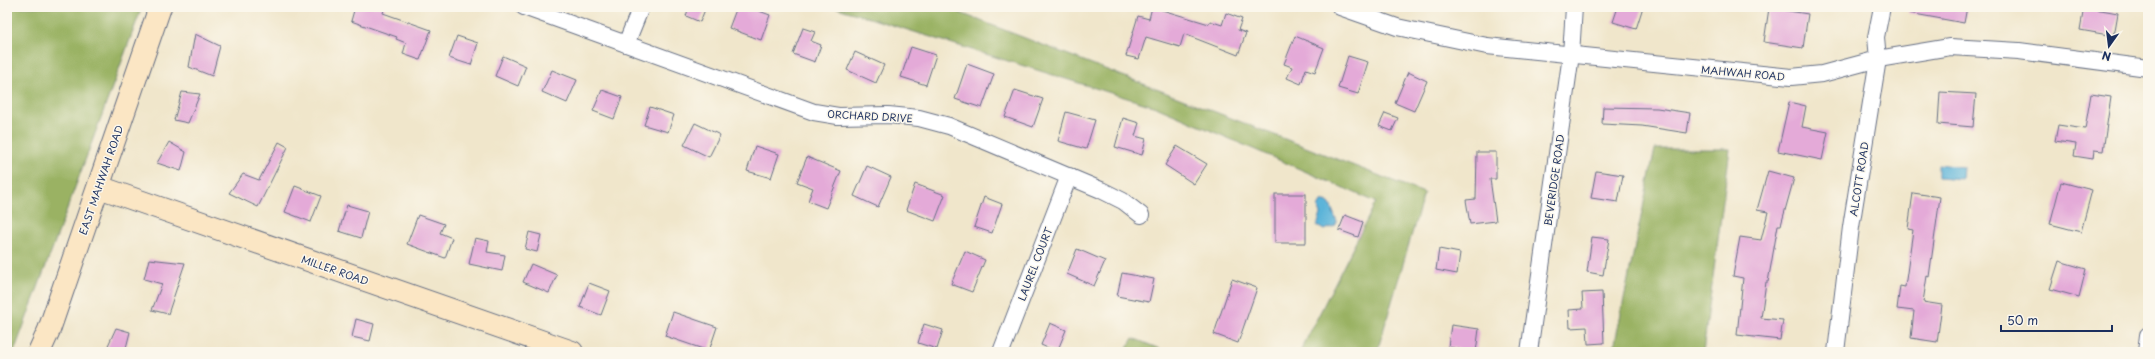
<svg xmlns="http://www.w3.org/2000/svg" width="2155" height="359" viewBox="0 0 2155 359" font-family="'Playpen Sans',sans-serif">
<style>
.forest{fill:#9ab263;stroke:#5a7060}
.water{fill:#5bb4d9;stroke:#3b729c}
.building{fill:#e4aad8}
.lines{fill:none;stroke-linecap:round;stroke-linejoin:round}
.street-casing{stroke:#666f84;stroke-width:18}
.secondary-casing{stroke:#666f84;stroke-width:24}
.street{stroke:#fff;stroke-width:16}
.secondary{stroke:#fbe6c4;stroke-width:22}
.labels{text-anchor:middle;stroke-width:3;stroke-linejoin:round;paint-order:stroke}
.street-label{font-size:10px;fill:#1b2f5e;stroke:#fbf7ec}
</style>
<rect width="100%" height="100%" fill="#fbf7ec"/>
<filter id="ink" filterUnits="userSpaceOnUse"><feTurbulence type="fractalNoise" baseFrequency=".025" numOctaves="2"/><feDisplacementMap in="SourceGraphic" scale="8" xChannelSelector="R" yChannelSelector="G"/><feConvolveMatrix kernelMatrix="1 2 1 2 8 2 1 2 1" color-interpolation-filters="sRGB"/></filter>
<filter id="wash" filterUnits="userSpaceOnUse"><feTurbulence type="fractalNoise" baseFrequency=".012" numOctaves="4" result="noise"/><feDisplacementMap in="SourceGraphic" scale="16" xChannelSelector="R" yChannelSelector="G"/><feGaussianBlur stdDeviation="0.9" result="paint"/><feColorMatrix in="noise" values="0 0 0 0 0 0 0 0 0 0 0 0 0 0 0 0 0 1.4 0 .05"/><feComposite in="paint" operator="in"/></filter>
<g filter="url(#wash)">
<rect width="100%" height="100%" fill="#f0e6cb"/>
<!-- forest -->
<g class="forest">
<polygon points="7,7 142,7 14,352 7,352"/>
<polygon points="834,7 945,7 1424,193 1377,352 1300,352 1376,202 1156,107"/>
<polygon points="1655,149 1730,149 1703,352 1613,352"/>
<polygon points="1133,338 1167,352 1125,352"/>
</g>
<!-- water -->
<g class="water">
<polygon points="1938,164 1963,167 1962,179 1938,177"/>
<polygon points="1326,201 1330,204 1337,222 1335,226 1324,230 1317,226 1321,214 1318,207 1321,202"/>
</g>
<g id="blocks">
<!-- building -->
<g class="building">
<polygon points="355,7 385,7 383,13 431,30 420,60 403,54 406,43 396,39 397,37 351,21"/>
<polygon points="689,7 706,7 700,22 686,16"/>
<polygon points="737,7 748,7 770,15 761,40 729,28"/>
<polygon points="1152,7 1209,24 1210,21 1222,25 1226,13 1242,19 1238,30 1246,33 1238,55 1184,34 1180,47 1146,37 1139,59 1126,56 1138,16 1149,19"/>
<polygon points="1618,7 1643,7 1636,29 1613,22"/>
<polygon points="1910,7 1967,7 1964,23 1909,13"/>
<polygon points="2084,7 2118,13 2114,36 2080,30"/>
<polygon points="1769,8 1808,14 1803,48 1764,42"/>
<polygon points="803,28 815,32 811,41 821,45 815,62 793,54"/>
<polygon points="195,34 220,46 212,76 189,67"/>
<polygon points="457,36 478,43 471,65 449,58"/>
<polygon points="1295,36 1324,48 1315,72 1306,69 1301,84 1287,78 1292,67 1284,64"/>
<polygon points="911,47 936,55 926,85 901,77"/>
<polygon points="855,52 884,65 876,83 847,70"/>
<polygon points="503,56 526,66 518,86 495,76"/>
<polygon points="1348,56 1368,62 1358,94 1338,88"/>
<polygon points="967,64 994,74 982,108 955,99"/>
<polygon points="552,70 577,80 567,103 542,92"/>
<polygon points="1408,72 1427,81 1414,111 1395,103"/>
<polygon points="602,90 622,97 614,119 593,111"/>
<polygon points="1015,90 1043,99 1033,127 1005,117"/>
<polygon points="182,92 200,94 188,123 174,120"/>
<polygon points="1940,92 1976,94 1973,127 1938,124"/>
<polygon points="2091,94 2111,97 2103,151 2094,150 2093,159 2074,156 2076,144 2055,141 2058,125 2085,129"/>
<polygon points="1789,102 1806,106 1802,127 1828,132 1822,160 1778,151"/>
<polygon points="650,107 674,115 668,132 644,125"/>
<polygon points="1603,107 1657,108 1690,113 1687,133 1642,126 1602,124"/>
<polygon points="1066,112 1095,120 1086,149 1058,141"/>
<polygon points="1385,113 1398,118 1392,131 1379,126"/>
<polygon points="1123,118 1139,123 1135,136 1146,139 1142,155 1115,147"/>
<polygon points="695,123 720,135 709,157 684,145"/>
<polygon points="169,142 186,152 181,171 157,163"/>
<polygon points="279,142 288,147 258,207 229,193 243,174 259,180"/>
<polygon points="755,146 779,154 771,178 747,171"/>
<polygon points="1177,146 1207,164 1194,184 1165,165"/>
<polygon points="1477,152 1496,152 1496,179 1490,179 1496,221 1470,224 1466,200 1476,199"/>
<polygon points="807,157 841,171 826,208 808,201 813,188 797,182"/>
<polygon points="867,166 891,177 878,207 854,196"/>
<polygon points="1596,171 1623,175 1618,202 1591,198"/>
<polygon points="1768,171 1794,178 1781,225 1778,225 1768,282 1766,282 1761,318 1783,320 1780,340 1737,335 1743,278 1733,276 1740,237 1761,240 1768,212 1757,210"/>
<polygon points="2061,182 2092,190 2081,232 2050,224"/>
<polygon points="915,184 945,195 935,221 906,210"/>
<polygon points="295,186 321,196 311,222 285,212"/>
<polygon points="1913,193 1940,197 1929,277 1927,276 1923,302 1942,305 1937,342 1911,338 1914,311 1897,309 1900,286 1905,287 1913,230 1908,229"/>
<rect x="1275" y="194" width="31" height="49"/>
<polygon points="984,197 1002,204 992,233 974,227"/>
<polygon points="347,205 368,211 361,238 339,231"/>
<polygon points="418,215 444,224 440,233 452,238 445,258 407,244"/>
<polygon points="1345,215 1363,222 1358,237 1339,230"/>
<polygon points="529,232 541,235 537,252 525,249"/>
<polygon points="1592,237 1609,239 1603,275 1587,272"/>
<polygon points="475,238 489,241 487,252 505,255 502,271 469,264"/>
<polygon points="1077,249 1105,261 1094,286 1067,274"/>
<polygon points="1439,249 1460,253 1457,274 1436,270"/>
<polygon points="965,251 985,260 972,292 951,284"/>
<polygon points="149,259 185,263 168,314 152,310 162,284 144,279"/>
<polygon points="2059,261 2086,269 2079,297 2050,289"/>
<polygon points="531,264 557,275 549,293 523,282"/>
<polygon points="1122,273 1154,279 1149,302 1117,296"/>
<polygon points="1232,279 1257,288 1238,343 1214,334"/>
<polygon points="589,283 610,291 601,315 580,307"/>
<polygon points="1602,292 1604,343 1588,344 1587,327 1570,328 1569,310 1583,309 1582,293"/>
<polygon points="673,312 717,327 709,351 665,336"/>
<polygon points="356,319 374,324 370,341 352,337"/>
<polygon points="1050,323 1066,330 1057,352 1041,345"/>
<polygon points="924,324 943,330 937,349 918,343"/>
<polygon points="1451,325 1479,329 1476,352 1458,352 1459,349 1448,347"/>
<polygon points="116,328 130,332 125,352 105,352"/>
</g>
</g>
</g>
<g filter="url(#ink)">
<use href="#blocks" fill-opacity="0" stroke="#666f84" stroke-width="1"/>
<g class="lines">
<defs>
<g id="street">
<polyline points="524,7 814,112 838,116 888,115 919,118 949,126 1101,190 1123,201 1141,215"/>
<polyline points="1340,7 1397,27 1487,46 1791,77 1822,74 1878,59 1950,47 2019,51 2148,68"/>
<polyline points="626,44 641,7"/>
<polyline points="1001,352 1069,176"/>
<polyline points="1529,352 1571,55 1574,7"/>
<polyline points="1836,352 1851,227 1878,59 1876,37 1882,7"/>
<polyline points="2146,352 2148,335"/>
</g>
<g id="secondary">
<polyline points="99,187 572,352"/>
<polyline points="39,352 49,330 160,7"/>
</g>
</defs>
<!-- street casing -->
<use href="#street" class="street-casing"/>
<!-- secondary casing -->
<use href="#secondary" class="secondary-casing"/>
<!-- street -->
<use href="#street" class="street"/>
<!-- secondary -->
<use href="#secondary" class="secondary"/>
</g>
</g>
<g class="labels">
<!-- street labels -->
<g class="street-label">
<text transform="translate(1743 73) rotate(5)" y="4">MAHWAH ROAD</text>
<text transform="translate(870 116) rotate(3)" y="4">ORCHARD DRIVE</text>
<text transform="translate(1859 179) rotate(-81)" y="4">ALCOTT ROAD</text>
<text transform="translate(101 180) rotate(-71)" y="4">EAST MAHWAH ROAD</text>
<text transform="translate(1554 180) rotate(-82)" y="4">BEVERIDGE ROAD</text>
<text transform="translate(1035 264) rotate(-69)" y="4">LAUREL COURT</text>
<text transform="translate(335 270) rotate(19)" y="4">MILLER ROAD</text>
</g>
</g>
<!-- margin -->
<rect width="2155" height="359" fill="none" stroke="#fbf7ec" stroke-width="24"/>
<!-- north arrow -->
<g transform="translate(2109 46) rotate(194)" stroke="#fbf7ec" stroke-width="3" paint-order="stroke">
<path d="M0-3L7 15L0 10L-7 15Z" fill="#1b2f5e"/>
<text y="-6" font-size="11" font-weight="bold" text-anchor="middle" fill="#1b2f5e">N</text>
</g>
<!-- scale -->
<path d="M2001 325v6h111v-6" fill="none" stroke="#1b2f5e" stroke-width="2"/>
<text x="2007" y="325" font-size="12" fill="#1b2f5e" stroke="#fbf7ec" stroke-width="3" paint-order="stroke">50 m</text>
</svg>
